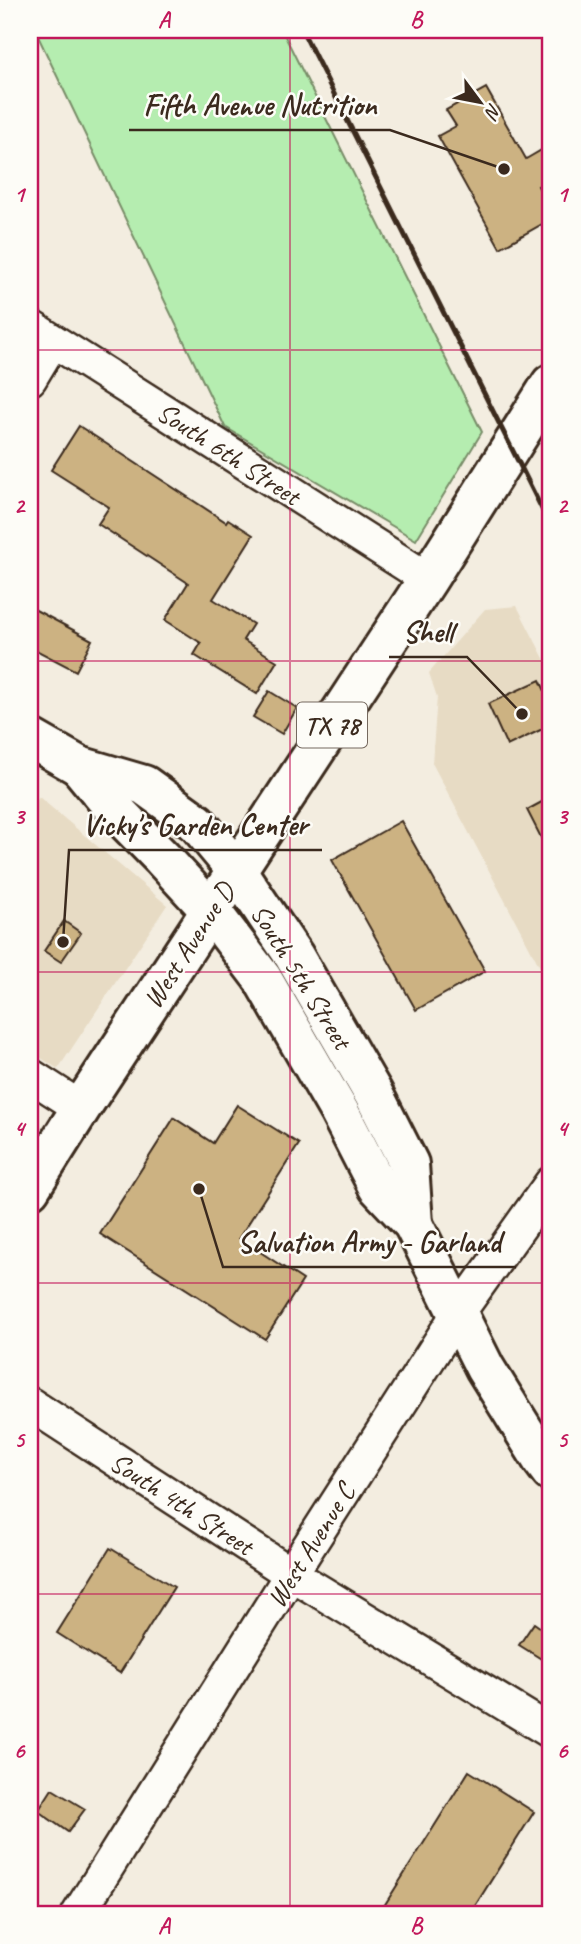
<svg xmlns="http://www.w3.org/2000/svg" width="581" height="1944" viewBox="0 0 581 1944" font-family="Caveat,sans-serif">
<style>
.built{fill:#e7dbc4}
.green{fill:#b5edb0;stroke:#788c67;stroke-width:2}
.building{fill:#ccb282;stroke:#3b2a1e;stroke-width:2}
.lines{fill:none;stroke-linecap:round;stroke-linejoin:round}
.street-casing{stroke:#3b2a1e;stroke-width:37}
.secondary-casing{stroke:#3b2a1e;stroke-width:44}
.primary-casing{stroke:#3b2a1e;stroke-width:44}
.street{stroke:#fdfcf7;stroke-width:32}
.secondary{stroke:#fdfcf7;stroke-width:38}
.primary{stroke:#fdfcf7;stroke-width:38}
.rail{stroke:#3b2a1e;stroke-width:5}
.grid{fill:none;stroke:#c2185b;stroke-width:2;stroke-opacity:0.55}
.labels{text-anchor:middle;stroke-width:5;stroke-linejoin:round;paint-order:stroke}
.shield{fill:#fdfcf7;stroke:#75695f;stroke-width:2}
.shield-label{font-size:26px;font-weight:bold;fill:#3b2a1e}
.street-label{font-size:28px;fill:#3b2a1e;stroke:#fdfcf7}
.leader{fill:none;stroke:#3b2a1e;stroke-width:2.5}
.callout-dot{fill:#3b2a1e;stroke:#fdfcf7;stroke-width:2.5}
.callout-label{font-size:30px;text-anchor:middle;font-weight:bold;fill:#3b2a1e;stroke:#fdfcf7;stroke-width:5;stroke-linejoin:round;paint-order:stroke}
.neatline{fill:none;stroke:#c2185b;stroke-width:2.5}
.grid-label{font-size:23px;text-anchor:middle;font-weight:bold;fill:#c2185b}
</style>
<rect width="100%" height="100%" fill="#f3ede0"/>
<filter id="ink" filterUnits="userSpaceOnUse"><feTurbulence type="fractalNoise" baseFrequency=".0143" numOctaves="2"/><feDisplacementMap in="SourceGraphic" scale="14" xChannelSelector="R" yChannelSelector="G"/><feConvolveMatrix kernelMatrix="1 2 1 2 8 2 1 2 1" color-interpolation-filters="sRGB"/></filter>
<g filter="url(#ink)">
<!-- built -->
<g class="built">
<polygon points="517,606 551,672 551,988 432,763 437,697 429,673 485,609"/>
<polygon points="39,797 167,905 58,1069 30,1051 30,811"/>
</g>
<!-- green -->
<polygon class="green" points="35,30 282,30 482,432 416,540 225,427"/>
<!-- building -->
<g class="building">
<polygon points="486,88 526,159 545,148 551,160 551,179 538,186 551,211 551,219 500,248 438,136 456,126 446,110"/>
<polygon points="79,426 226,522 228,519 253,535 213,599 253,624 243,640 277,661 257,694 194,655 201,643 165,620 188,583 98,524 109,507 51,470"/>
<polygon points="30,607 92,640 76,671 30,647"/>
<polygon points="540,680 551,704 551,725 507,746 488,704"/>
<polygon points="269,691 297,708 282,734 253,717"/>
<polygon points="551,797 551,857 527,810"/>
<polygon points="401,821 485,971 416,1010 332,860"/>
<polygon points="64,921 81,933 61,962 44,951"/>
<polygon points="237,1105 299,1144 239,1238 303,1280 265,1339 100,1234 174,1118 213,1143"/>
<polygon points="110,1548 174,1587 120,1673 57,1633"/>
<polygon points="534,1623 551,1635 551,1665 519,1645"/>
<polygon points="469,1771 534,1812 470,1914 379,1914"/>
<polygon points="52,1789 85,1809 68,1832 38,1811"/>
</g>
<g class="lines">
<defs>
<g id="street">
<polyline points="30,326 428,579"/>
<polyline points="30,379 53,341"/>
<polyline points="30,1075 81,1108"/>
<polyline points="30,1404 291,1574 551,1732"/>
<polyline points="78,1914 291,1574 457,1315 551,1183"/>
</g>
<g id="secondary">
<polyline points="30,738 79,766 144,785 197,823 237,871 294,956 373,1093 409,1164 413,1224"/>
<polyline points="79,766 116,811 162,858 211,911 262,978 339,1111 378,1187 413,1224 485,1368 542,1460 551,1472"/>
</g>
<polyline id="primary" points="30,1189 81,1108 428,579 551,384"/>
</defs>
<!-- street casing -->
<use href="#street" class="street-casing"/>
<!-- secondary casing -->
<use href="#secondary" class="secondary-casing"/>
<!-- primary casing -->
<use href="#primary" class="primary-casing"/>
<!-- street -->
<use href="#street" class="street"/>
<!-- secondary -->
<use href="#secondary" class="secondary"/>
<!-- primary -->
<use href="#primary" class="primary"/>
<!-- rail -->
<polyline class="rail" points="302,30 551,527"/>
</g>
</g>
<!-- grid -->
<path class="grid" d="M290,30V1914M30,350H551M30,661H551M30,972H551M30,1283H551M30,1594H551"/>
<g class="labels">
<!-- shield labels -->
<rect class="shield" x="297" y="702.5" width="70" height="45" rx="5"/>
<g class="shield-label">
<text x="332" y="734">TX 78</text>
</g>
<!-- street labels -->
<g class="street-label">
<text transform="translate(229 453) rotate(33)" y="10">South 6th Street</text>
<text transform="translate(188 945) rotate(-57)" y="10">West Avenue D</text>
<text transform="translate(302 976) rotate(58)" y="10">South 5th Street</text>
<text transform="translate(182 1503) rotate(33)" y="10">South 4th Street</text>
<text transform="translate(310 1545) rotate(-58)" y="10">West Avenue C</text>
</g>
</g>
<!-- callouts -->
<path class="leader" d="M504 169L390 130H129M522 714L467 657H389M63 942L69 850H322M199 1189L223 1267H516"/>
<g class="callout-dot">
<circle cx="504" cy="169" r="7"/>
<circle cx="522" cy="714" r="7"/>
<circle cx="63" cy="942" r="7"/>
<circle cx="199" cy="1189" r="7"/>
</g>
<g class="callout-label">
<text x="260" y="115">Fifth Avenue Nutrition</text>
<text x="428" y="642">Shell</text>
<text x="195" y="835">Vicky's Garden Center</text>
<text x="369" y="1252">Salvation Army - Garland</text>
</g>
<!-- margin -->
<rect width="581" height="1944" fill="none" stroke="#fdfcf7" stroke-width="77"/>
<!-- north arrow -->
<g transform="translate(480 102) rotate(122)" stroke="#fdfcf7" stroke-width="5" paint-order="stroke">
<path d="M0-5L12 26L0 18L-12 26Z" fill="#3b2a1e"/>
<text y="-10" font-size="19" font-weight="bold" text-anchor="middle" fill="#3b2a1e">N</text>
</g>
<rect x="38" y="38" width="504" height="1868" class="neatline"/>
<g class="grid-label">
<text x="164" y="27">A</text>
<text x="416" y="27">B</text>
<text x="19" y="202">1</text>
<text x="562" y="202">1</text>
<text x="19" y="513">2</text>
<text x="562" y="513">2</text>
<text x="19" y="824">3</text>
<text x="562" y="824">3</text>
<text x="19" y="1136">4</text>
<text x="562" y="1136">4</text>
<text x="19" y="1447">5</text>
<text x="562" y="1447">5</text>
<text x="19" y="1758">6</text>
<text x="562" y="1758">6</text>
<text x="164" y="1933">A</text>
<text x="416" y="1933">B</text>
</g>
</svg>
